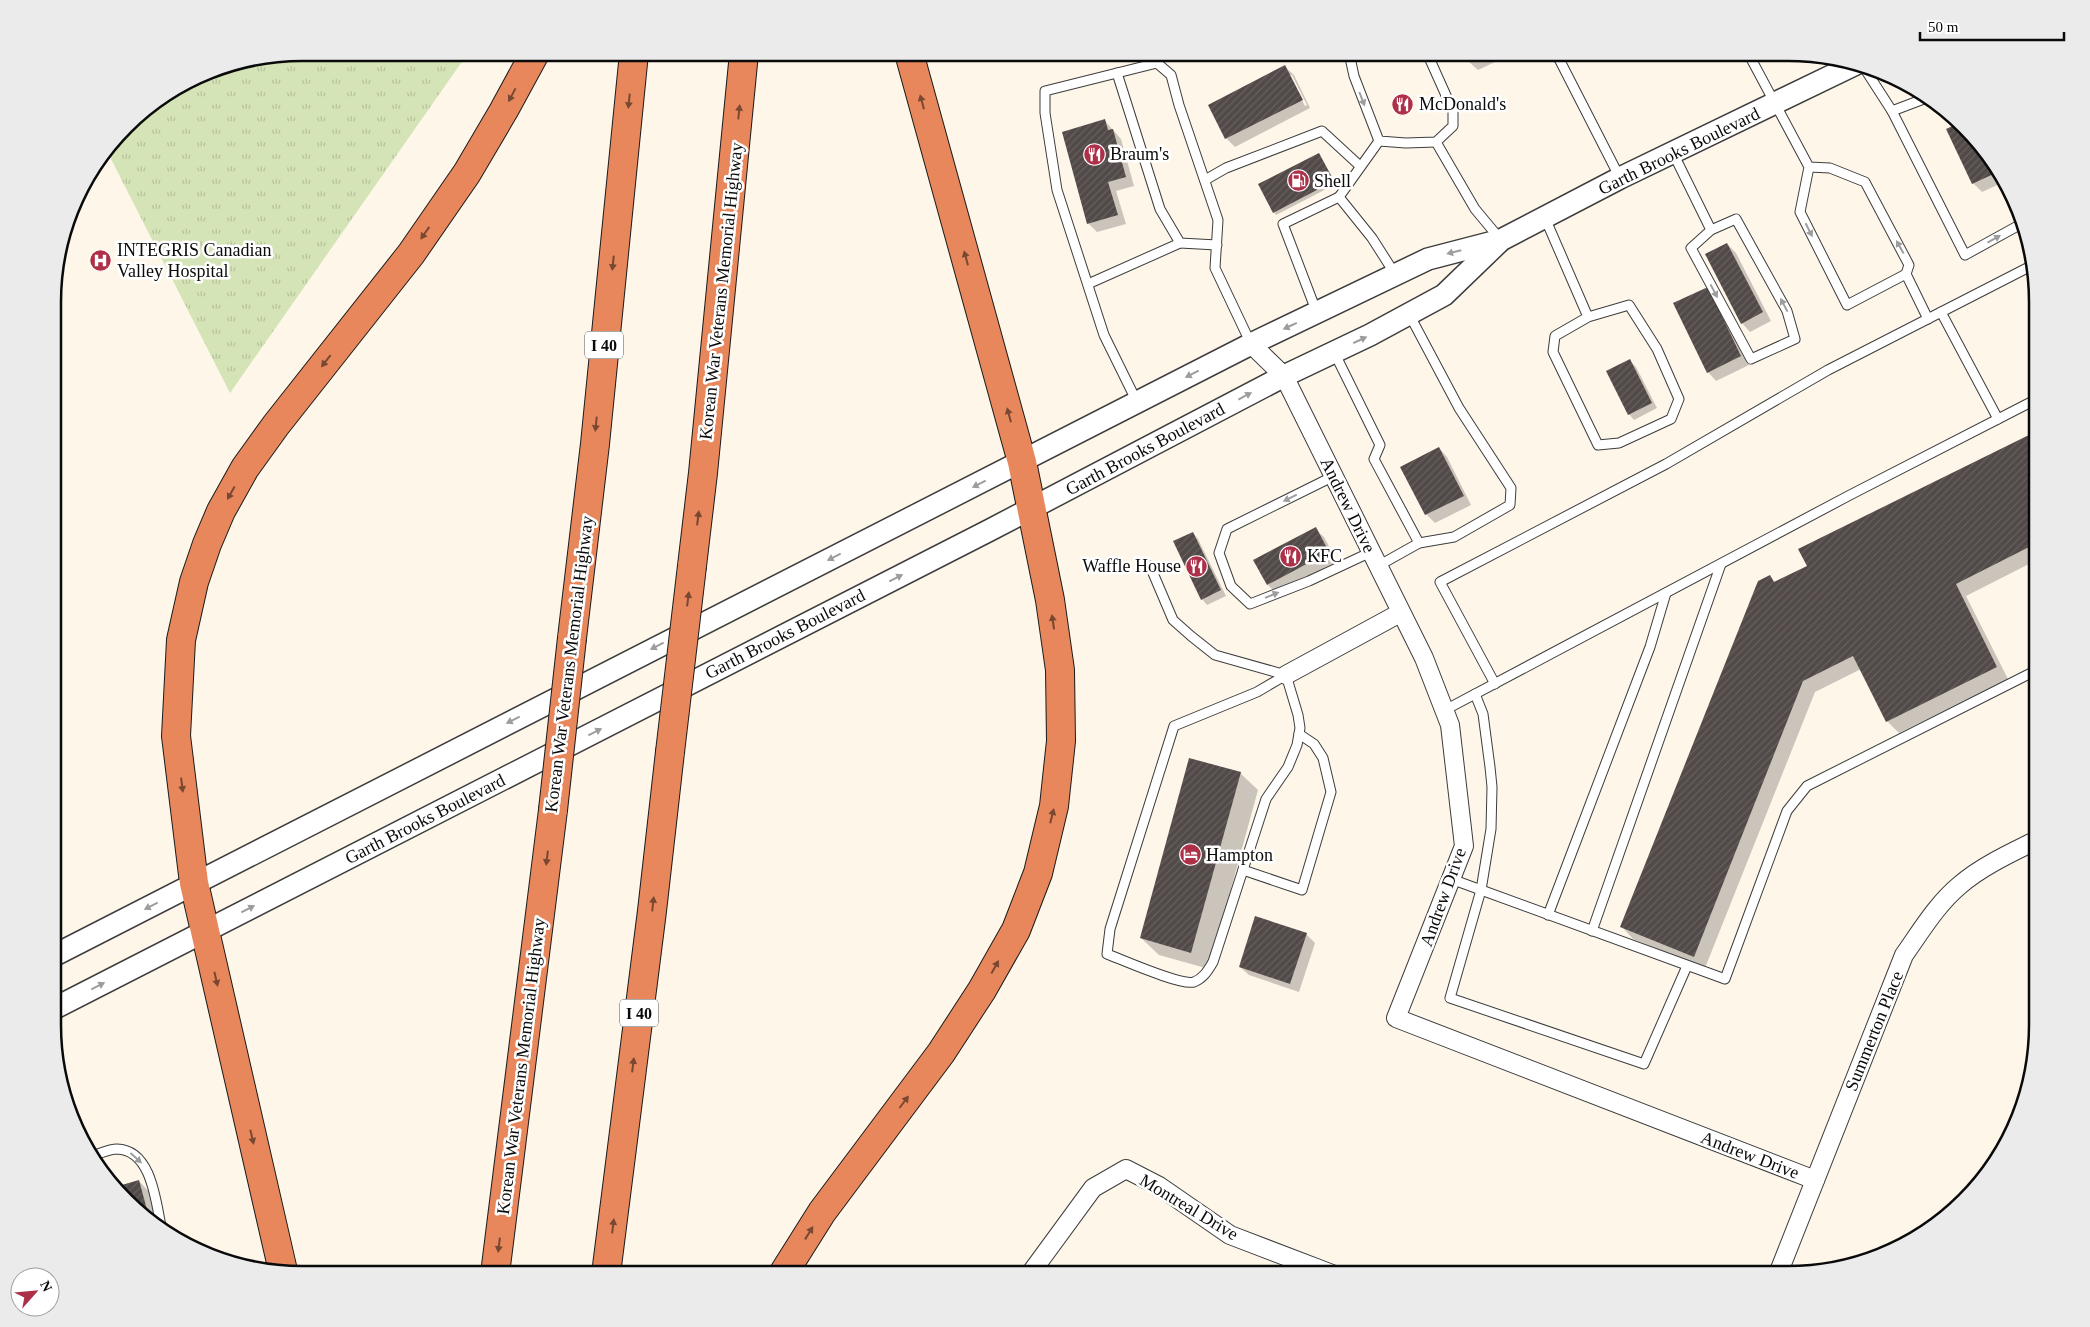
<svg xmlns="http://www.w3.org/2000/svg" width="2090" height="1327" viewBox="0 0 2090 1327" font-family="Georgia,serif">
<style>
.grass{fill:url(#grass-tufts)}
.shadow{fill:#0003;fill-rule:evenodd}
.building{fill:url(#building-hatch)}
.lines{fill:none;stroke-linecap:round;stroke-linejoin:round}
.service-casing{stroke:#3d3d3d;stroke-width:11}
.minor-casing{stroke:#3d3d3d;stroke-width:20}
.tertiary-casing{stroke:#3d3d3d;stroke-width:24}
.motorway-casing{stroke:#1b1b1b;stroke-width:30}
.service{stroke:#fff;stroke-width:9}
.minor{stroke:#fff;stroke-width:18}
.tertiary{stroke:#fff;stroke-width:21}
.motorway{stroke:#e8875c;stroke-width:28}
.motorway-bridge-casing{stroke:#1b1b1b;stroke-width:30;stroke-linecap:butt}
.motorway-bridge{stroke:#e8875c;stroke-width:28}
.oneway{fill:#794833}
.oneway2{fill:#9d9d9d}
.labels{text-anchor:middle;stroke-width:5;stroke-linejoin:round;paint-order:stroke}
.shield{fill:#fff;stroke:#545454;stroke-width:1}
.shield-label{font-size:16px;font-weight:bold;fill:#0a0a0a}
.poi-label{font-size:18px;fill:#0a0a0a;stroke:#fff;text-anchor:start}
.street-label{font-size:18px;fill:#0a0a0a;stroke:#fff}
.rim{fill:none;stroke:#0a0a0a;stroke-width:2.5}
</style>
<defs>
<pattern id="grass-tufts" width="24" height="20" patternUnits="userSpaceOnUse" patternTransform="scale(1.25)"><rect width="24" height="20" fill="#d5e4b6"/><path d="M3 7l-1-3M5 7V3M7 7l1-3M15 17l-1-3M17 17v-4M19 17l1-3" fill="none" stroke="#b6c29b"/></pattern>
<pattern id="building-hatch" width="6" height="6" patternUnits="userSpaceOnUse" patternTransform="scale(1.25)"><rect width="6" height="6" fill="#524a48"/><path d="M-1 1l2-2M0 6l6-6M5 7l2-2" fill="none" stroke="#66605e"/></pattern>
</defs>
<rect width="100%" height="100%" fill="#fdf6e9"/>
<!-- grass -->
<polygon class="grass" points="302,53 468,53 230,393 108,153 137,115 207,71"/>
<!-- shadow -->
<g class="shadow">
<polygon points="1465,53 1514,53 1478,70 1469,62"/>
<path d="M1285,67L1294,75L1310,108L1235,147L1226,138ZM1289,75H1292L1307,105L1305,106Z"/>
<polygon points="1105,121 1121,139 1134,186 1116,191 1126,224 1097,232 1088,223"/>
<polygon points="1960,124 1975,137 2006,181 1982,192 1973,183"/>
<polygon points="1319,154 1336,184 1276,215 1274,212"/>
<polygon points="1727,244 1736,253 1771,321 1750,332 1742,323"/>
<polygon points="1716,297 1749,365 1716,381 1708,372 1675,304"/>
<polygon points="1630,361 1636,367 1657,408 1634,420 1629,414"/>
<polygon points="2037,432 2037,560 1966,596 2008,679 1899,733 1887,721 1861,669 1815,692 1705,968 1633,939 1622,927 1770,577 1776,583 1809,567"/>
<polygon points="1439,448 1447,457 1471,505 1435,523 1426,514"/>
<polygon points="1315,529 1324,537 1337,561 1276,593 1268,585"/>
<polygon points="1193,533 1198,539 1226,596 1207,605 1202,599"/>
<polygon points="1240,773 1258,790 1209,969 1159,955 1141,938"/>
<polygon points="1306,934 1315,943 1299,992 1249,975 1240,967"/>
<polygon points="139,1181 150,1193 160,1229 125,1201 116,1190 116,1187"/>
</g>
<!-- building -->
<g class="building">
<polygon points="1463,53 1488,53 1468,62"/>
<polygon points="1285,65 1303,100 1225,139 1208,105"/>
<polygon points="1105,119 1108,130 1113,129 1126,177 1108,182 1118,215 1087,224 1062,132"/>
<polygon points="1959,123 1975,137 2000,171 1972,184 1946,129"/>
<polygon points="1319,153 1334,181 1273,213 1258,184"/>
<polygon points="1727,243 1763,312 1741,324 1705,254"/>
<polygon points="1708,287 1741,356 1707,373 1673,303"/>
<polygon points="1630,359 1652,403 1628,415 1606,371"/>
<polygon points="2037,431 2037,543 1956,584 1997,667 1886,722 1853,656 1803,681 1694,957 1620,927 1758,581 1770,575 1774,582 1807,566 1798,549"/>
<polygon points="1439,447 1464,496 1425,515 1400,467"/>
<polygon points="1316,527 1329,552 1267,585 1253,560"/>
<polygon points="1193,532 1221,590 1201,600 1173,541"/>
<polygon points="1189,758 1241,772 1191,953 1140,938"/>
<polygon points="1255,916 1307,933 1290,984 1239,967"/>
<polygon points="139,1180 150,1221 125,1201 115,1187"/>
</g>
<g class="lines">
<defs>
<g id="service">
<polyline points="1349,53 1354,76 1379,141 1406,143 1436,142 1453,126 1453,111 1427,53"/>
<polyline points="1556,53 1620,178"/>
<polyline points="1748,53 1809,167 1800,212 1847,305 1906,274 1909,265 1865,182 1830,168 1809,167"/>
<polyline points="1558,58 1568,53"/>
<polyline points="1863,66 1892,111 1965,255 2023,223"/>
<polyline points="1117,73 1160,209 1180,243 1217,245"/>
<polyline points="1892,111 1929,97"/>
<polyline points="1379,141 1339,197 1372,238 1395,274"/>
<polyline points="1436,142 1475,209 1500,239"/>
<polyline points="1673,153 1711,230 1691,248 1751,359 1795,339 1787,311 1736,219 1711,230"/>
<polyline points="1205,180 1226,168 1322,131 1360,166"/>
<polyline points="1545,218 1588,317 1555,336 1553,352 1598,445 1619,443 1671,419 1679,399 1657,349 1629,305 1588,317"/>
<polyline points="1906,274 1928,319"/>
<polyline points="1088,284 1180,243"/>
<polyline points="1941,312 1998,419"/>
<polyline points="1317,313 1283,224 1339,197"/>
<polyline points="1409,314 1459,408 1511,488 1510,505 1454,537 1419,543"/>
<polyline points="1334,352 1380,445 1374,459 1419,543 1378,566"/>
<polyline points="1137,402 1104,335 1057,190 1045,113 1045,91 1157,63 1171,75 1179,105 1218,220 1215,268 1251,344"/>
<polyline points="1334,476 1227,529 1219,553 1231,586 1250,604 1309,581 1371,552"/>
<polyline points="1150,566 1173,620 1191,636 1215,655 1286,675"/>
<path d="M1286,675L1298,715L1300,728L1297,745L1288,767L1266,799L1213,962C1208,970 1204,978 1194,982C1181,986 1123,960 1107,954L1110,929L1174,726L1257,692Z"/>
<polyline points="1495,684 1440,582 1666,464 1828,370 2033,265"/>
<polyline points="1475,694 1483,714 1490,767 1492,787 1491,829 1481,890 1450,998 1644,1064 1687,966"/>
<polyline points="1445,710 1850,495 2037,399"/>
<polyline points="1243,870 1302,890 1331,792 1323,758 1314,744 1299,734"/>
<polyline points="1451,879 1725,979 1787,811 1807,786 2037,670"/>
<polyline points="1548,915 1650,647 1666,593"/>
<polyline points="1592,931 1721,564"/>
<path d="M91,1156C99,1154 109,1149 117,1149C153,1150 156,1205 162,1231"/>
</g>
<g id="minor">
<polyline points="1251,344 1284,376 1424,658 1450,725 1464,846 1396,1018 1815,1180"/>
<polyline points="1286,675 1400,613"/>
<polyline points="1030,1274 1093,1188 1126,1169 1159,1186 1230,1235 1332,1274"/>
<path d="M1778,1274L1904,955C1921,931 1937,904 1960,885C1982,866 2011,853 2037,840"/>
</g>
<g id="tertiary">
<polyline points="55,955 1251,344 1428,259 1501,240 1620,178 1858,63"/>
<polyline points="55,1008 990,530 1284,376 1370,335 1444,295 1499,242"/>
</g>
<g id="motorway">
<polyline points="692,566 703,473 744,53"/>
<polyline points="572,638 595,444 634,53"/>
<polyline points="283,1271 194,883 176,736 181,640 194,582 207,544 221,511 245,468 276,425 411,254 467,173 504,110 535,53"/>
<polyline points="495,1274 553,810"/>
<polyline points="606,1274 652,911 670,752"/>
<polyline points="783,1274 822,1212 941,1053 982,990 1016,930 1038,873 1054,806 1061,741 1060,670 1050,600 1022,462 909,53"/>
</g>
</defs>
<!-- service casing -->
<use href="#service" class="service-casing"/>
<!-- minor casing -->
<use href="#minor" class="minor-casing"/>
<!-- tertiary casing -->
<use href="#tertiary" class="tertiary-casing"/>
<!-- motorway casing -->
<use href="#motorway" class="motorway-casing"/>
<!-- service -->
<use href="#service" class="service"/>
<!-- minor -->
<use href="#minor" class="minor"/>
<!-- tertiary -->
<use href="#tertiary" class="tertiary"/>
<!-- motorway -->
<use href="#motorway" class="motorway"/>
<defs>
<g id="motorway-bridge">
<polyline points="670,752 692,566"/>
<polyline points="553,810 572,638"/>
</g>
</defs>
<!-- motorway-bridge casing -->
<use href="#motorway-bridge" class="motorway-bridge-casing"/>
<!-- motorway-bridge -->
<use href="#motorway-bridge" class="motorway-bridge"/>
</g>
<!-- one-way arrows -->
<defs><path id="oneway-solid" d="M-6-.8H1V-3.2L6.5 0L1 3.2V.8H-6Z" transform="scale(1.25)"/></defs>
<g class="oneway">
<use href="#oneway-solid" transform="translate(512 95) rotate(118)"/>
<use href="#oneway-solid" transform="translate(629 101) rotate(96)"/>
<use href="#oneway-solid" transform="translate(922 102) rotate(-105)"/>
<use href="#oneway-solid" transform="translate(739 112) rotate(-84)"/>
<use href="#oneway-solid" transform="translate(425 233) rotate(125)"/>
<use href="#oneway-solid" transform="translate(966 258) rotate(-105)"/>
<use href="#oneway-solid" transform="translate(613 263) rotate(96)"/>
<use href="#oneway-solid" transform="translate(326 361) rotate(128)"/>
<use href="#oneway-solid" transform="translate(1009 415) rotate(-105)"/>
<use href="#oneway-solid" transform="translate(596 424) rotate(96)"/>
<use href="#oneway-solid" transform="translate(231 493) rotate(119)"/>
<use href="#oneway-solid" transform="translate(698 518) rotate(-83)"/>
<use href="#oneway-solid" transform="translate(688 599) rotate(-83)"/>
<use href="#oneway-solid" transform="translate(1053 622) rotate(-98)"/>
<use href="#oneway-solid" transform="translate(182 785) rotate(83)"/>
<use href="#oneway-solid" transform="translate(1052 816) rotate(-76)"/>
<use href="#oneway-solid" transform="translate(547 858) rotate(97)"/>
<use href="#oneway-solid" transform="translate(653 904) rotate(-84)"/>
<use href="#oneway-solid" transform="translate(995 967) rotate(-61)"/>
<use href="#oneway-solid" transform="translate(216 979) rotate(77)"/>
<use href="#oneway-solid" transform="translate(633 1065) rotate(-83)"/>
<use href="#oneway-solid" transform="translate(904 1102) rotate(-53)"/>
<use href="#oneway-solid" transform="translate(252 1137) rotate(77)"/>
<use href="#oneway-solid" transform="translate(613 1226) rotate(-83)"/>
<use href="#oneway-solid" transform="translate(809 1233) rotate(-58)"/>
<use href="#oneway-solid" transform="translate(499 1245) rotate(97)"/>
</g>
<g class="oneway2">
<use href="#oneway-solid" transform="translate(1362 99) rotate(69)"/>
<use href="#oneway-solid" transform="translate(1809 230) rotate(63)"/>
<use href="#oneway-solid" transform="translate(1994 239) rotate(-29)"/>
<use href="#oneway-solid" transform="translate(1900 247) rotate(-119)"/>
<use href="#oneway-solid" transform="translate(1454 252) rotate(166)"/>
<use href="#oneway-solid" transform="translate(1714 291) rotate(62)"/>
<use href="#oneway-solid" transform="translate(1784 305) rotate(-118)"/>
<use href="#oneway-solid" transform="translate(1290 326) rotate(155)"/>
<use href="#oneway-solid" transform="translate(1360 340) rotate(-25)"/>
<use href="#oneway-solid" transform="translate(1192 374) rotate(153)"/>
<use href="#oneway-solid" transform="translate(1245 396) rotate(-28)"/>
<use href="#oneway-solid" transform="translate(979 484) rotate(153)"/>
<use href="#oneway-solid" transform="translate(1290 498) rotate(154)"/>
<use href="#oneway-solid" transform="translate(834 557) rotate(153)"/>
<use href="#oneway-solid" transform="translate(896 578) rotate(-27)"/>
<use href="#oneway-solid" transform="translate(1272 595) rotate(-22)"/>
<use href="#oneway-solid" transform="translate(657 646) rotate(153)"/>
<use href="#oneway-solid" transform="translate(513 720) rotate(153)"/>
<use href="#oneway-solid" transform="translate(595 732) rotate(-27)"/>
<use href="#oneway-solid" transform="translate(151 906) rotate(153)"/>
<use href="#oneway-solid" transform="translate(248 909) rotate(-27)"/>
<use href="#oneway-solid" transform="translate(98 986) rotate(-27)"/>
<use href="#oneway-solid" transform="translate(136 1158) rotate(42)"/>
</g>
<!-- icons -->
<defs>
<symbol id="restaurant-disc" viewBox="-11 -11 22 22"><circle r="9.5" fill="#ad2f48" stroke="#fff"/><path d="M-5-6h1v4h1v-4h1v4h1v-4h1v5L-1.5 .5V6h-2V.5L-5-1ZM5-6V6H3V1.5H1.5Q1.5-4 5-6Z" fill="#fff"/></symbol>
<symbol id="fuel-disc" viewBox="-11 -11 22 22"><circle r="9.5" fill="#ad2f48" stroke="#fff"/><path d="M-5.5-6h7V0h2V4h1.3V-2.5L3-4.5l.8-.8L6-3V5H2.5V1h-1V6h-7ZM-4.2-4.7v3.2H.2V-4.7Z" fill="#fff"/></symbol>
<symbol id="hospital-disc" viewBox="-11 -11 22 22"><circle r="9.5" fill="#ad2f48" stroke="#fff"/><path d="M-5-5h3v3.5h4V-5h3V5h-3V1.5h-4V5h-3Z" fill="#fff"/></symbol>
<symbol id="hotel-disc" viewBox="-11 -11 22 22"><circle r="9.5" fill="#ad2f48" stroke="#fff"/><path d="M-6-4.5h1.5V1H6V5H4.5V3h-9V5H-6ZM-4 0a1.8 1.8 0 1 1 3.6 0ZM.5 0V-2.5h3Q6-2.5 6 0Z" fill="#fff"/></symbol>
</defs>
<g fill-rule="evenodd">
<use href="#restaurant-disc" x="1390" y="92" width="25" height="25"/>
<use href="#restaurant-disc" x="1082" y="142" width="25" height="25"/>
<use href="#fuel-disc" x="1286" y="168" width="25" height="25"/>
<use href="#hospital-disc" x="88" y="248" width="25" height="25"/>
<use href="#restaurant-disc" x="1278" y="544" width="25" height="25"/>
<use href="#restaurant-disc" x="1184" y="554" width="25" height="25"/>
<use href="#hotel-disc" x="1178" y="842" width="25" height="25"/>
</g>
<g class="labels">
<!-- shield labels -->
<g class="shield">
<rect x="585" y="331.5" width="38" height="27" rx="4"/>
<rect x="620" y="999.5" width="38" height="27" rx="4"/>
</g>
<g class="shield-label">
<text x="604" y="351">I 40</text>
<text x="639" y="1019">I 40</text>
</g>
<!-- poi labels -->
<g class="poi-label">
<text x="1419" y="110">McDonald's</text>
<text x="1110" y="160">Braum's</text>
<text x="1314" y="187">Shell</text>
<text x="117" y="256">INTEGRIS Canadian<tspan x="117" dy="21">Valley Hospital</tspan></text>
<text x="1307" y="562">KFC</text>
<text x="1181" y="572" text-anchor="end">Waffle House</text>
<text x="1206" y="861">Hampton</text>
</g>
<!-- street labels -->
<g class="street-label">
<text transform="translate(1679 151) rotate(-26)" y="6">Garth Brooks Boulevard</text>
<text transform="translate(721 291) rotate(-84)" y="6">Korean War Veterans Memorial Highway</text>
<text transform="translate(1145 449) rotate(-28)" y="6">Garth Brooks Boulevard</text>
<text transform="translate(1348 505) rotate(64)" y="6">Andrew Drive</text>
<text transform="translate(785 634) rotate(-27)" y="6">Garth Brooks Boulevard</text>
<text transform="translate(569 664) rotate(-83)" y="6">Korean War Veterans Memorial Highway</text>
<text transform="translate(425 819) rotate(-27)" y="6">Garth Brooks Boulevard</text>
<text transform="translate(1443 897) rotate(-70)" y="6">Andrew Drive</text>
<text transform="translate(1874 1031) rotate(-68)" y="6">Summerton Place</text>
<text transform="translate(521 1066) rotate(-83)" y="6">Korean War Veterans Memorial Highway</text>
<text transform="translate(1750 1155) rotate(21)" y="6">Andrew Drive</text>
<text transform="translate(1189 1207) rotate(31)" y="6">Montreal Drive</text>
</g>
</g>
<!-- crop -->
<path d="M0 0H2090V1327H0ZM302 61H1788A241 241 0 0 1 2029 302V1025A241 241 0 0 1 1788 1266H302A241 241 0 0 1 61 1025V302A241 241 0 0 1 302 61Z" fill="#ebebeb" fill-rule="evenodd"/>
<path class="rim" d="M302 61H1788A241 241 0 0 1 2029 302V1025A241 241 0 0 1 1788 1266H302A241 241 0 0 1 61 1025V302A241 241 0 0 1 302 61Z"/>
<!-- north arrow -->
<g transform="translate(35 1292) rotate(63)"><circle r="24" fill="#ffffff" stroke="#9d9d9d"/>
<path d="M0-4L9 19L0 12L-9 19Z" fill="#ad2f48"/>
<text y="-8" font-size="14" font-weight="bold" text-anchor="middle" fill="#0a0a0a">N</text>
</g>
<!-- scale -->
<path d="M1920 32v8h144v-8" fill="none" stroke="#0a0a0a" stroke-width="2.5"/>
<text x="1928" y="32" font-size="15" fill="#0a0a0a" stroke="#ffffff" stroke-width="4" paint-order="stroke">50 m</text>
</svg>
